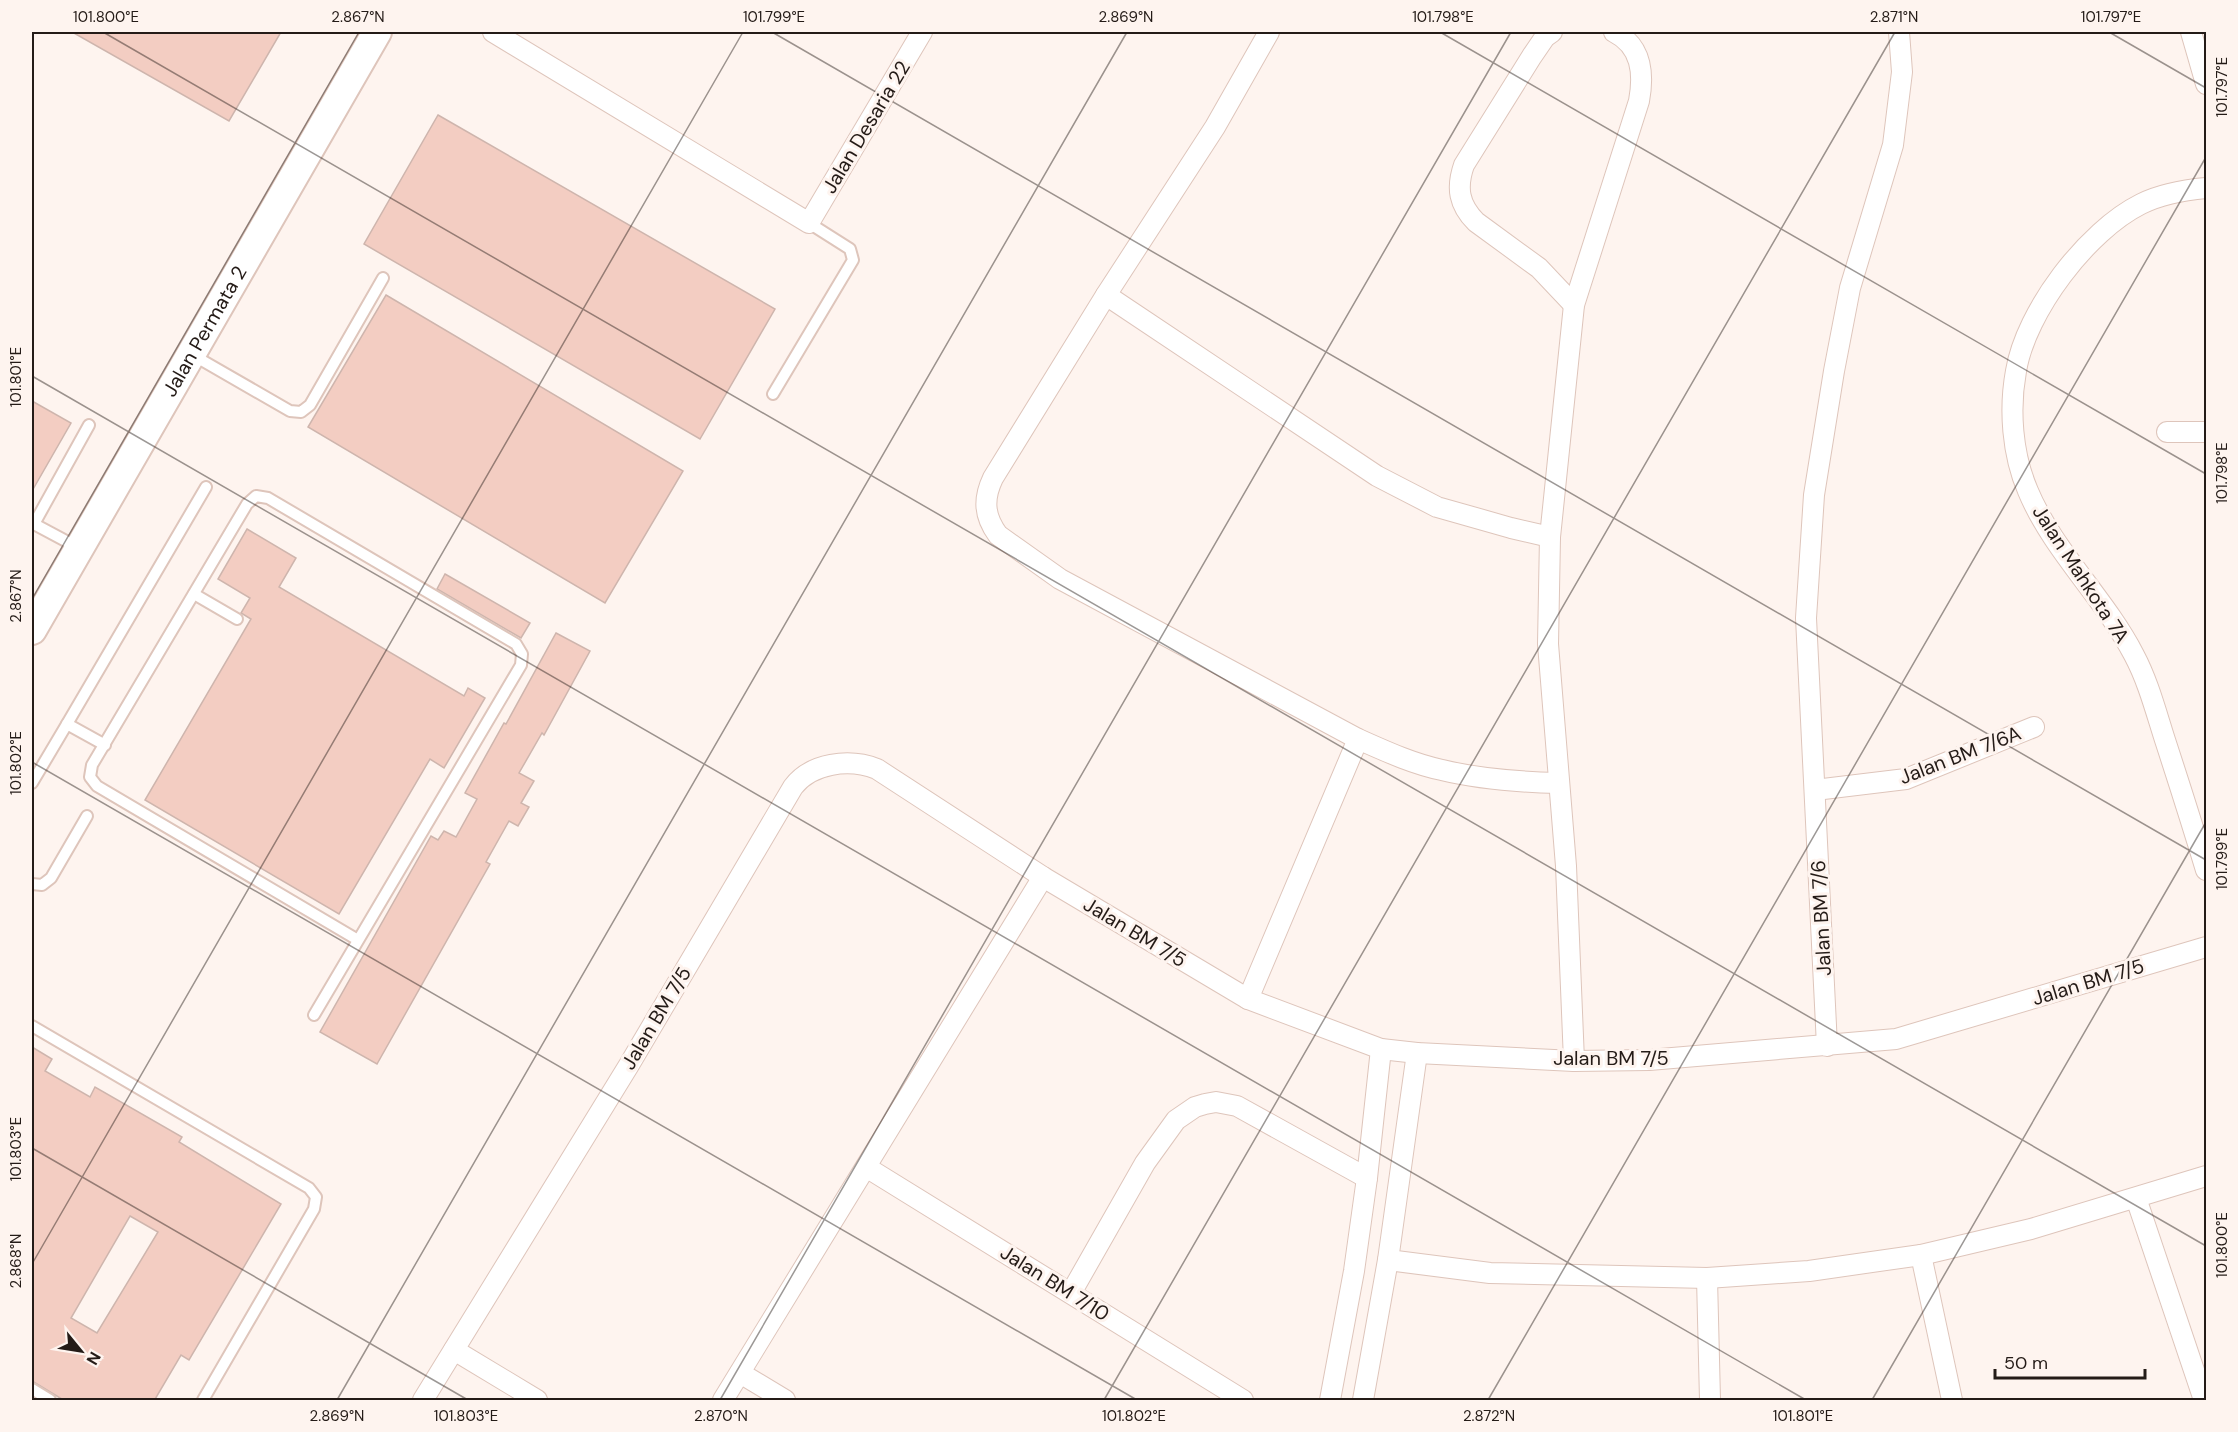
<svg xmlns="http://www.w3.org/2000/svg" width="2238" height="1432" viewBox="0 0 2238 1432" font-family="'DM Sans',sans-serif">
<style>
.building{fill:#f3cdc2;stroke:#ceb5ad;stroke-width:1.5;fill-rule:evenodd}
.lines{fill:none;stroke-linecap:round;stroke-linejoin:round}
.lane-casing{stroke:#dec5bb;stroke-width:14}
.street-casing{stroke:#dec5bb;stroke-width:22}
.secondary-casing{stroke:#dec5bb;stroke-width:32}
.lane{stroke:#fff;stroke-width:10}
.street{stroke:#fff;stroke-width:20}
.secondary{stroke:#fff;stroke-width:28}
.ticks{fill:none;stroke:#241b17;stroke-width:1.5;stroke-opacity:0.45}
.labels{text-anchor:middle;stroke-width:6;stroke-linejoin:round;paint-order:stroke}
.street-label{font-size:20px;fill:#241b17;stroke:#fef4ef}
.neatline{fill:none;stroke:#241b17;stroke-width:2}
.ticks-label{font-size:15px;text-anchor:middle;fill:#241b17}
</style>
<rect width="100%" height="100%" fill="#fef4ef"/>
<!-- building -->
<g class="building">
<polygon points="72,32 281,32 229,121"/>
<polygon points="438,115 775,309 700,439 364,244"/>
<polygon points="386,295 683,471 605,603 308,427"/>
<polygon points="32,401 71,423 32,491"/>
<polygon points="247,529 296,558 279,587 464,696 468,688 485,698 444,768 430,759 339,914 145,800 251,619 241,613 250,598 218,579"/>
<polygon points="445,574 530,623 521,638 437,589"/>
<polygon points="556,633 590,651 544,735 542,733 519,773 534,781 521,803 529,807 518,826 509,821 486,862 490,864 377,1064 320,1032 431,836 438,840 444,831 456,837 477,799 465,793 504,723 506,724"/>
<path d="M32,1047L52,1059L45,1071L90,1097L95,1087L182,1137L179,1142L281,1204L189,1360L181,1355L154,1401H65L32,1381ZM130,1216L158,1232L97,1333L71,1318Z"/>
</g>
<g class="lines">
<defs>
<g id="lane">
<polyline points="191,354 290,411 301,412 310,405 383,278"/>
<polyline points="773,394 853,260 850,249 809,223"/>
<polyline points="79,548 34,524 89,425"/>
<polyline points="194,594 237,619"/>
<polyline points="67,724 206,487"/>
<polyline points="32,783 67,724 105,745"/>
<polyline points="32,884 42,885 51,878 87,816"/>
<polyline points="314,1015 521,665 522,654 516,644 268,498 256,496 247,504 92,765 90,777 97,786 358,940"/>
<polyline points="32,1026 309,1188 316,1197 314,1209 203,1400"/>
<polyline points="32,1389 50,1400"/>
</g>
<g id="street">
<polyline points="493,32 809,223 922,32"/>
<path d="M1269,32L1215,127L1106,295L993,478C983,499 984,516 998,535L1060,579L1358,739C1385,751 1413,764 1442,770C1479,779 1519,782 1558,783"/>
<path d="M1552,32L1545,37L1532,56L1464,165C1456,188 1459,205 1476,222L1539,268L1574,305"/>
<polyline points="2191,32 2206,84"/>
<path d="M2206,188C2184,190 2161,194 2141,204C2087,231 2026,311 2016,371C2009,409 2012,454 2028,491C2053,551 2104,597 2134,655C2148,681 2156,712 2165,740C2179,783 2193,827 2206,870"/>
<polyline points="1106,295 1377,476 1437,507 1511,528 1550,537"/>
<polyline points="2167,432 2206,432"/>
<polyline points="1815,790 1906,779 2034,727"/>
<polyline points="1248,999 1358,739"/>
<polyline points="1827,1046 1806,618 1814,495 1834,371 1850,288 1893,145 1902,72 1899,32"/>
<path d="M1574,1061L1566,866L1548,644L1550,537L1574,305L1639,101C1644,74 1642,46 1614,32"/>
<polyline points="866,1167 1243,1400"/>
<polyline points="2136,1198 2204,1400"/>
<polyline points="1921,1255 1952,1400"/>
<polyline points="1388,1260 1490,1273 1707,1278 1809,1271 1921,1255 2031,1229 2206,1176"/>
<polyline points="1707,1278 1710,1400"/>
<polyline points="1071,1293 1145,1163 1176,1120 1195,1107 1205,1104 1216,1102 1237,1106 1367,1178"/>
<polyline points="454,1350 537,1400"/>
<polyline points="740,1373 785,1400"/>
<path d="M423,1400L629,1065L793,787C811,763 849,758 877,769L1043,877L1248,999L1381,1049L1417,1053L1574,1061L1649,1060L1896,1039L2206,947"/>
<polyline points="723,1400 1043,877"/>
<polyline points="1330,1400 1354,1271 1367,1178 1381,1049"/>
<polyline points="1363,1400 1388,1260 1417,1053"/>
</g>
<g id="secondary">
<path id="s1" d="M32,630L377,32"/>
</g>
</defs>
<!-- lane casing -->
<use href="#lane" class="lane-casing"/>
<!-- street casing -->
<use href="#street" class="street-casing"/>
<!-- secondary casing -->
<use href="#secondary" class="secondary-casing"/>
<!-- lane -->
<use href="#lane" class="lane"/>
<!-- street -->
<use href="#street" class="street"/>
<!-- secondary -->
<use href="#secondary" class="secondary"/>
</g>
<!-- ticks -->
<path class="ticks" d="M103,32L2206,1246M772,32L2206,860M1440,32L2206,474M2109,32L2206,88M32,376L1806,1400M32,599L359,32M32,762L1137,1400M32,1148L468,1400M32,1264L743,32M337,1400L1127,32M720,1400L1511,32M1104,1400L1895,32M1488,1400L2206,157M1872,1400L2206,822"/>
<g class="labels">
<!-- street labels -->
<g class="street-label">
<text transform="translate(866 127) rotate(-59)" y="7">Jalan Desaria 22</text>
<text dy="7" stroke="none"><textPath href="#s1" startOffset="345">Jalan Permata 2</textPath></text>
<text transform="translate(2081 574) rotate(57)" y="7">Jalan Mahkota 7A</text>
<text transform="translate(1960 755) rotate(-21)" y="7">Jalan BM 7/6A</text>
<text transform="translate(1821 918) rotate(-93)" y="7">Jalan BM 7/6</text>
<text transform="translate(1135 932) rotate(31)" y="7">Jalan BM 7/5</text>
<text transform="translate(2088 982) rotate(-17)" y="7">Jalan BM 7/5</text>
<text transform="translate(656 1018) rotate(-59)" y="7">Jalan BM 7/5</text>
<text x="1611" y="1065">Jalan BM 7/5</text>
<text transform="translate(1055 1283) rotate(32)" y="7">Jalan BM 7/10</text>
</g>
</g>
<!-- border -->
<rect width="2238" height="1432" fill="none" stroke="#fef4ef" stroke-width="66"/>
<!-- north arrow -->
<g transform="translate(81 1351) rotate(120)" stroke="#fef4ef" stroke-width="4.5" paint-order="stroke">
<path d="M0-4.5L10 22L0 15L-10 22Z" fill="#241b17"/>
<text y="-9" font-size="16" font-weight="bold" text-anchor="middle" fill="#241b17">N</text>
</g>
<!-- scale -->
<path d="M1995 1369v9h150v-9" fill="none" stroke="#241b17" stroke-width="3"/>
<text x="2004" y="1369" font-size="18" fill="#241b17" stroke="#fef4ef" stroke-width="4.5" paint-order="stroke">50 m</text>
<rect x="33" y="33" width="2172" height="1366" class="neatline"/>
<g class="ticks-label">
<text x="106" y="22">101.800°E</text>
<text x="358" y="22">2.867°N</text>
<text x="774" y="22">101.799°E</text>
<text x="1126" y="22">2.869°N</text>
<text x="1443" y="22">101.798°E</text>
<text x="1894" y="22">2.871°N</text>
<text x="2111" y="22">101.797°E</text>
<text transform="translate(2222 87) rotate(-90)" y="5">101.797°E</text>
<text transform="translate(16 377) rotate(-90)" y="5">101.801°E</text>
<text transform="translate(2222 473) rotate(-90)" y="5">101.798°E</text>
<text transform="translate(16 596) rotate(-90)" y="5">2.867°N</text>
<text transform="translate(16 763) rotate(-90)" y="5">101.802°E</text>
<text transform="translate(2222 859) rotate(-90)" y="5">101.799°E</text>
<text transform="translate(16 1149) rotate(-90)" y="5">101.803°E</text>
<text transform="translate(2222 1245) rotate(-90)" y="5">101.800°E</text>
<text transform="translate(16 1261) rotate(-90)" y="5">2.868°N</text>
<text x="337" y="1421">2.869°N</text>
<text x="466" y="1421">101.803°E</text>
<text x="721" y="1421">2.870°N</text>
<text x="1134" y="1421">101.802°E</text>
<text x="1489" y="1421">2.872°N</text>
<text x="1803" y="1421">101.801°E</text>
</g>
</svg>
